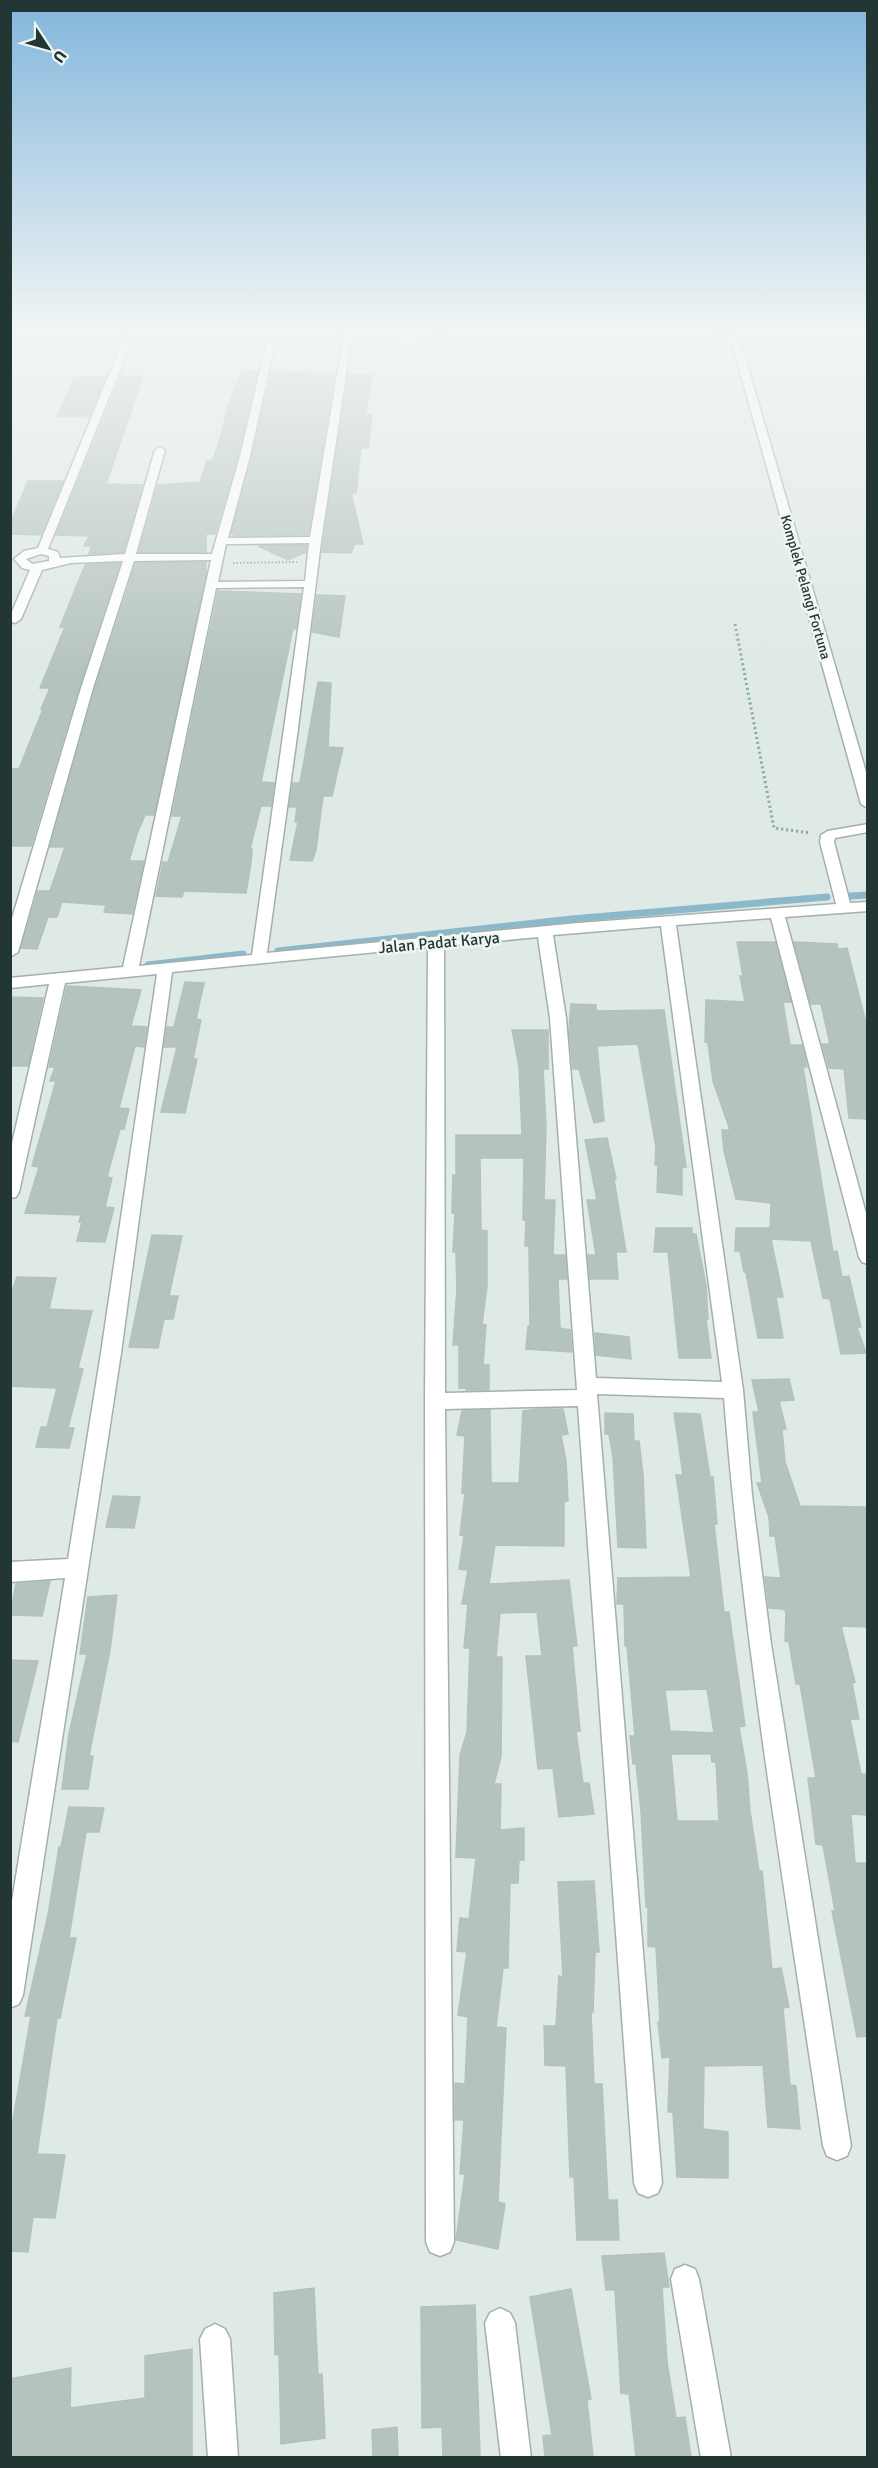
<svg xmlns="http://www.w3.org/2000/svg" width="878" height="2468" viewBox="0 0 878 2468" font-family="Signika,sans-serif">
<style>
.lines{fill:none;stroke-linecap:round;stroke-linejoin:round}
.stream{stroke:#8cb9c9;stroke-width:7}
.building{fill:#b5c3bf;stroke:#b2c2bd;stroke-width:1.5;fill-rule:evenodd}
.lane-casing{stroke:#a3b0ad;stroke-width:8}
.street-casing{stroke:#a3b0ad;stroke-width:3}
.path-far1{stroke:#83a9a1;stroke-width:2;stroke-dasharray:1.5 2;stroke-linecap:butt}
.path{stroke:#83a9a1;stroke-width:3;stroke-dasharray:2 3;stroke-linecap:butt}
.lane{stroke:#fff;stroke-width:6}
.street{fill:#fff;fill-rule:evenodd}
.labels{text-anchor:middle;stroke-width:5;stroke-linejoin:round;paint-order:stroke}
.far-street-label{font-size:14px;fill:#223734;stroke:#eff6f3}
.street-label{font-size:16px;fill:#223734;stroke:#eff6f3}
</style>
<rect width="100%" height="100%" fill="#dfe9e6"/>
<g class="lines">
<!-- stream -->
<g class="stream">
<polyline points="850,896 868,895"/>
<polyline points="278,951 572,919 827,897"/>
<polyline points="148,965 243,954"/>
</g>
</g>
<!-- building -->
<g class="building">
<polygon points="242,370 258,371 238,455 215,534 206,534 206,552 139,552 158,485 200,482 207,461 212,461 219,443 227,410"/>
<polygon points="271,372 335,374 308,535 237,536 231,534 252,457"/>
<polygon points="348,374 372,375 366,415 372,415 368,448 361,448 356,493 351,493 363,544 355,544 351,553 322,552"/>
<polygon points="121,376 143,376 106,484 143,485 123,552 89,554 92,546 84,546 89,536 56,535"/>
<polygon points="75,377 106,377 90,416 57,416"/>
<polygon points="28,481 63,481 41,535 10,534 10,524"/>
<polygon points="306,545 306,552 288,560 258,546"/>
<polygon points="206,562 206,575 154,815 145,815 137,834 129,861 144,861 132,914 104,912 106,905 62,902 57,917 48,917 37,949 21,948 38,891 50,891 65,847 50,847 95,689 136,563"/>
<polygon points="120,563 79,687 31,846 10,846 10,769 19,769 43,709 41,709 50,688 40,688 65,627 60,627 85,565"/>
<polygon points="218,591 301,594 296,629 293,628 261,782 274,783 271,806 261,806 250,849 252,849 251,863 246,893 184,891 182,897 156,896 163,862 168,862 182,816 172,816"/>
<polygon points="317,595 345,596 339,637 312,632"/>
<polygon points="318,682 331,683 328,747 343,748 332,796 323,796 316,850 312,861 290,860 298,822 295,822 297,807 289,807 293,783 300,783"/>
<polygon points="737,942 775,942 791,1002 783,1002 790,1045 802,1045 807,1067 803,1067 833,1252 837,1251 842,1277 849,1276 861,1327 857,1327 866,1353 841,1354 830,1299 823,1298 811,1241 771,1239 783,1297 776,1297 783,1338 758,1338 746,1272 744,1272 740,1251 735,1251 736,1228 769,1228 770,1233 771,1203 736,1199 724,1151 722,1130 730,1130 713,1081 708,1043 705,1042 706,1000 745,1002 740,976 743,976"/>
<polygon points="794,942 837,944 838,949 847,948 867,1027 867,1119 849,1118 844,1069 829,1068 822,1044 830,1044 821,1004 811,1004"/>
<polygon points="185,982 204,983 196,1019 201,1020 193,1059 197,1059 185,1113 161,1112 177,1047 164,1047 167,1027 174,1027"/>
<polygon points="67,986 141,990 131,1026 147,1027 144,1047 135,1046 119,1108 129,1109 124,1129 120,1129 107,1177 112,1178 105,1207 114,1208 105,1242 77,1241 82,1222 79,1222 81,1215 25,1213 39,1167 32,1166 56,1081 50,1081 55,1067 49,1067"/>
<polygon points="10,997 43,998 28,1066 10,1066"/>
<polygon points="571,1004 596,1005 596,1011 664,1010 686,1167 682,1167 682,1195 657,1192 658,1165 655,1165 656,1147 638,1044 597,1046 604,1121 594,1123 579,1069 573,1069 569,1030"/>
<polygon points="512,1030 548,1030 548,1069 543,1069 546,1125 544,1200 555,1200 553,1255 565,1255 567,1279 558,1279 560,1328 570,1330 572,1352 526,1349 528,1326 530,1326 529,1246 525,1246 526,1220 523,1220 524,1158 480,1158 481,1230 487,1231 487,1286 482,1324 486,1325 483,1365 489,1365 489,1390 466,1390 467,1388 459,1388 459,1345 453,1345 457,1289 456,1252 453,1252 455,1213 452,1213 453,1175 456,1175 456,1135 522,1135 519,1066"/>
<polygon points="607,1138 616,1179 614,1179 626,1252 616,1252 618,1279 590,1279 588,1255 596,1255 587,1200 597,1200 585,1140"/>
<polygon points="656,1228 692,1228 692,1234 696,1234 706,1285 708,1319 706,1319 711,1358 679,1358 668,1252 654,1252"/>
<polygon points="152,1235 182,1236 169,1296 178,1296 173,1319 164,1319 158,1348 129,1347"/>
<polygon points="17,1277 56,1278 49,1309 92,1311 78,1368 83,1369 68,1428 74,1428 69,1448 36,1447 41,1427 47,1427 57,1388 10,1386 10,1297"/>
<polygon points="595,1333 629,1337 631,1359 596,1355"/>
<polygon points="789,1379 794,1400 779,1401 786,1429 782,1429 785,1462 800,1506 867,1507 867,1627 841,1626 855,1682 852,1683 859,1719 850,1719 861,1774 867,1774 867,1815 851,1814 855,1863 867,1863 867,2036 857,2037 832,1911 835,1911 823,1845 816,1844 808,1778 816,1778 800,1684 796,1684 789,1642 785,1641 786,1612 783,1609 769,1608 765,1577 781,1578 775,1536 770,1536 769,1517 757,1483 762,1483 753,1412 759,1412 752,1380"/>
<polygon points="539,1409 563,1409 568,1434 561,1435 566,1461 568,1501 564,1501 564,1546 495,1545 489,1584 569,1580 577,1646 572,1646 580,1731 576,1731 583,1783 589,1783 594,1814 559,1817 553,1768 538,1769 526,1656 542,1656 537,1612 500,1613 496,1657 502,1657 501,1757 494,1784 501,1784 500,1830 524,1828 524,1860 519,1860 518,1883 510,1883 508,1968 503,1968 496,2027 506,2028 498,2202 505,2204 498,2249 456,2240 465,2174 460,2174 464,2120 455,2120 455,2083 465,2084 468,2017 458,2015 467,1952 457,1951 460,1918 469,1919 476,1858 456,1857 460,1755 467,1732 470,1648 464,1648 468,1604 462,1604 468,1570 459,1569 464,1536 460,1535 465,1493 462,1493 465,1436 457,1435 462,1411 490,1410 491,1483 519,1483 523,1411"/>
<polygon points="605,1413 633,1414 634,1441 639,1441 643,1475 646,1548 618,1547 613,1457 609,1434 605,1434"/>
<path d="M674,1413L700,1414L710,1477H713L717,1524H714L724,1612H729L745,1726L739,1727L747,1773L750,1811L759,1871H762L772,1969L781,1968L789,2007L783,2008L790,2085L796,2086L800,2129L768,2127L763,2065L704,2066L703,2129L728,2132V2178L677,2177L673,2112H668L670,2057L662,2058L658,2022L660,2021L656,1947L648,1946V1907H646L641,1811L636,1764H633L630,1736H635L627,1646H625L624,1604H617L618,1578L691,1577L676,1475H683ZM707,1689L714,1733L670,1731L665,1690ZM671,1754H711L712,1762H716L719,1821H677Z"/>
<polygon points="113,1496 140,1497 134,1528 106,1527"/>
<polygon points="50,1581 42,1616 10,1615 16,1584"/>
<polygon points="117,1595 110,1650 89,1756 93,1756 88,1789 62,1789 69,1734 87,1654 80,1654 88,1597"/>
<polygon points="10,1660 38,1661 18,1742 10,1741"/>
<polygon points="69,1807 104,1808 99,1832 86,1832 69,1938 76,1938 60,2018 57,2018 37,2154 65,2155 55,2218 33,2217 28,2252 10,2251 10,2137 31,2016 25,2016 48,1915 59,1847 61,1847"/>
<polygon points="594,1881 599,1952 595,1952 593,2012 591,2012 594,2084 602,2084 608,2200 617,2200 619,2240 577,2240 574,2177 570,2177 566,2066 545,2065 544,2026 556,2026 559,1976 563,1977 558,1882"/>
<polygon points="664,2253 669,2287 662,2287 667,2362 676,2418 685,2417 691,2457 636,2457 629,2394 621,2393 615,2290 606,2290 602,2256"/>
<polygon points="314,2288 318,2375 322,2374 325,2438 281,2444 279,2354 275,2355 274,2293"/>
<polygon points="571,2289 591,2399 587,2400 593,2457 545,2457 543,2436 552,2435 530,2297"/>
<polygon points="475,2305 480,2457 443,2457 442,2427 422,2428 421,2307"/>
<polygon points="192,2349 192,2457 10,2457 10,2379 71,2368 70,2408 145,2398 145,2356"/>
<polygon points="397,2427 398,2457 373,2457 372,2430"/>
</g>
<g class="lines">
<defs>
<polyline id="lane" points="403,341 452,339 451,328"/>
<g id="street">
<path d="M128,328H137L48,549L58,552L60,558L125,554L155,450L160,447L165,450L136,554H212L240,456L270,328H278L250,456L228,538L310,537L345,328H353L321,542L297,736L267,953L578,923L836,904L820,842L821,835L828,831L868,824V832L835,838L834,842L850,903L868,902V911L785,917L868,1221V1264L862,1262L859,1257L771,918L676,925L743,1390L752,1495L771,1644L851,2146L847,2156L837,2160L827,2156L823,2146C786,1897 744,1649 724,1398L597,1394L662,2183L658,2193L648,2197L638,2193L634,2183L578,1406L445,1409L454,2242L450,2252L440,2256L430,2252L426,2242L425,1401L428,947L172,972L121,1353L23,1995L19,2004L10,2008V1913L65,1578L10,1582V1562L68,1559L101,1353L157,974L65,983L19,1192L16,1197L10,1198V1152L49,984L10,988V978L123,967L211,560L134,561L93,688L18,952L10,957V925L81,688L123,561L71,563L42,570L21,619L15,623L10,621V616L30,570L22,568L14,559L24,551L38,548ZM309,543L305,581L218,582L226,544ZM41,554L49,556V561L32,564L26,559ZM304,587L252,955L139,966L216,588ZM661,926L722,1382L596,1378L566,1018L553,935ZM538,937L550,1018L577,1390L445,1393L444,946Z"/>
<polygon points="699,328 707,328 710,336 736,337 740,340 868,779 868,808 861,804 732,343 703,341"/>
<polygon points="685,2265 695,2269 699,2279 731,2458 701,2458 671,2279 675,2269"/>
<polygon points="500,2308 510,2313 515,2323 531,2458 501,2458 485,2323 490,2313"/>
<polygon points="215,2324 225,2329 230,2339 238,2458 208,2458 200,2339 205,2329"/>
</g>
</defs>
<!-- lane casing -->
<use href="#lane" class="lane-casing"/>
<!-- street casing -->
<use href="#street" class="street-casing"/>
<!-- path-far1 -->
<polyline class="path-far1" points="233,563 297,562"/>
<!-- path -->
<polyline class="path" points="735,624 774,828 811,833"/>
<!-- lane -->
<use href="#lane" class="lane"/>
<!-- street -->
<use href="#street" class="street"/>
</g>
<!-- sky -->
<linearGradient id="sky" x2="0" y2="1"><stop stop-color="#83b6dc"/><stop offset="0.49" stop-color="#f1f5f4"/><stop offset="1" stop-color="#f1f5f4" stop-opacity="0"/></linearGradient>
<rect width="878" height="674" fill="url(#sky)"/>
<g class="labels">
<!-- far-street labels -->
<g class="far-street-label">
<text transform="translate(806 587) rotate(74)" y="5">Komplek Pelangi Fortuna</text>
</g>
<!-- street labels -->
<g class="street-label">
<text transform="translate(439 942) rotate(-5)" y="6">Jalan Padat Karya</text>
</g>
</g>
<!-- border -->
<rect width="878" height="2468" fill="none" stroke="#223734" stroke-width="24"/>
<!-- north arrow -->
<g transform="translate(48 48) rotate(126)" stroke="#eff6f3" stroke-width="4.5" paint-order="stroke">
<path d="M0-4.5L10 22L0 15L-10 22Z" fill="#223734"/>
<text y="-9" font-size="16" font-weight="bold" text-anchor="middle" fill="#223734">U</text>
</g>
</svg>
